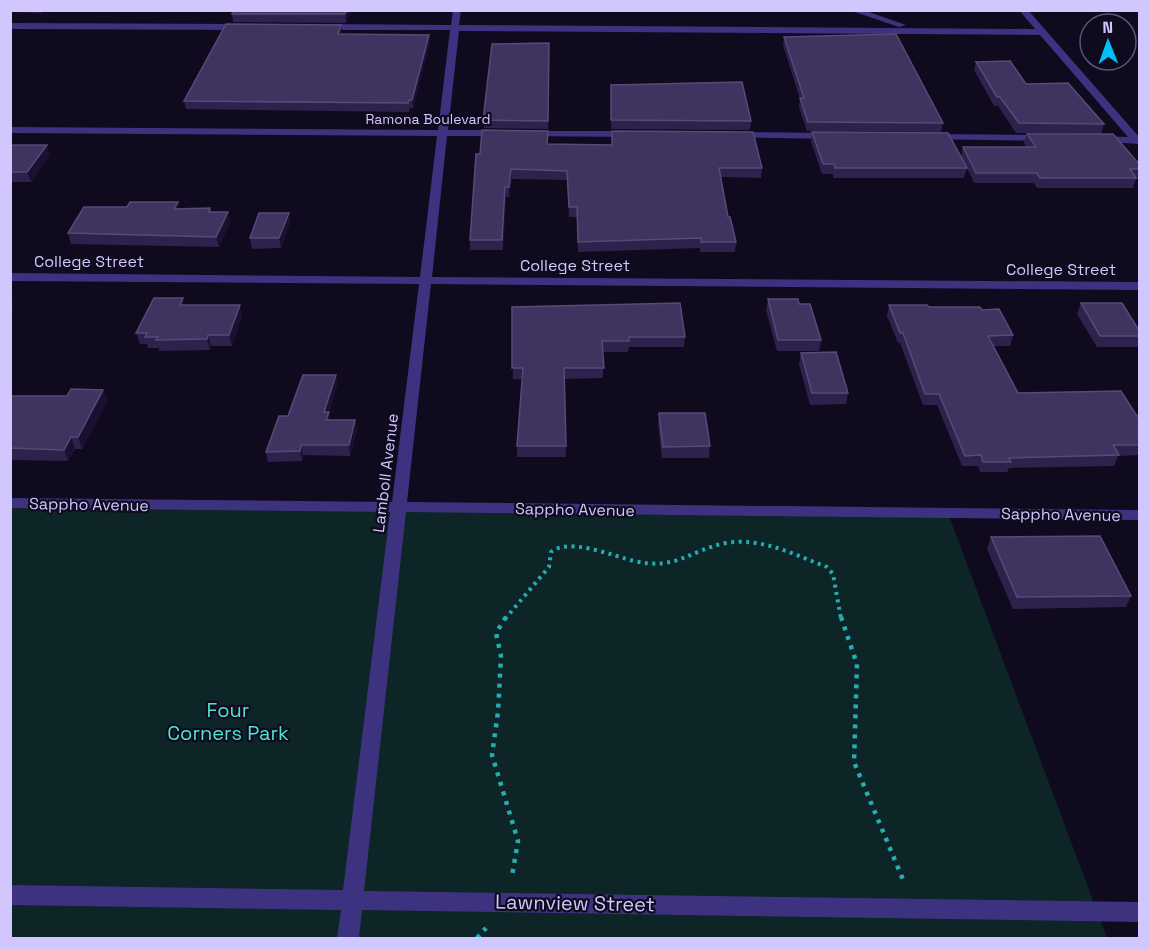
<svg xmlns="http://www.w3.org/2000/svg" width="1150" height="949" viewBox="0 0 1150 949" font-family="'Space Grotesk',sans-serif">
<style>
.green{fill:#0d2527}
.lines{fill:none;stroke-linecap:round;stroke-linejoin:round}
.path-far1{stroke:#26adb3;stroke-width:4;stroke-dasharray:3 4.5;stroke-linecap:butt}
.path{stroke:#26adb3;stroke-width:4.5;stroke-dasharray:4 6;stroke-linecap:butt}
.minor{fill:#3d327f;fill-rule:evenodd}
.wall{fill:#2e214c}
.shaded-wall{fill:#1a1131}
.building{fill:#403360;stroke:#574a79;stroke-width:1.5}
.labels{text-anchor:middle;stroke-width:4.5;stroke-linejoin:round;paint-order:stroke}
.far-street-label{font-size:14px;fill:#d2c6ff;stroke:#0f0a1d}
.street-label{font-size:16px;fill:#d2c6ff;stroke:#0f0a1d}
.near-park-label{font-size:20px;fill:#4ce5cf;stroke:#0f0a1d}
.near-street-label{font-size:20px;fill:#d2c6ff;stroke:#0f0a1d}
</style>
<rect width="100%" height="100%" fill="#0f0a1d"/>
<!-- green -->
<polygon class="green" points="11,503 948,513 1107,938 11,938"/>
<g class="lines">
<!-- path-far1 -->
<path class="path-far1" d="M505,619L549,567L551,552C569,537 613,556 634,561C677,571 689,550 726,543C762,537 795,555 827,567L833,574L841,619"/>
<!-- path -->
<g class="path">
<polyline points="506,617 496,633 501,656 498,712 492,755 518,841 512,876"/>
<polyline points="841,617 857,664 854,762 904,882"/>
<polyline points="477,938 486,928"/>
</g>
<!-- minor -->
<g class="minor">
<polygon points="453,10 461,10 459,25 1035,29 1019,10 1028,10 1140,138 1140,144 1092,141 1091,139 1096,136 1128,137 1040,35 459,31 448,130 502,130 507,133 502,136 447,136 432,277 1140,282 1140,290 431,284 407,502 1140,510 1140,520 406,512 364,891 1140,902 1140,922 362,910 359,938 337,938 341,910 10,905 10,885 343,890 390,512 10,508 10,498 392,502 419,284 10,281 10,273 420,277 437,136 10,133 10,127 438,130 450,30 323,30 319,27 323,24 451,25"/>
<polygon points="849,10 863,10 906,25 899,27"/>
<polygon points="10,23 245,24 249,27 245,30 10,29"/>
<polygon points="529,131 631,131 636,134 631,137 525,136 524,134"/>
<polygon points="733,132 832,133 837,136 832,139 729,137 728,135"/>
<polygon points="931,134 1045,135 1050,138 1045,141 927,139 927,135"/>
</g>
</g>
<!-- wall -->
<g class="wall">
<polygon points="10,10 43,10 41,13 10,12"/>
<polygon points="234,10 351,10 346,23 233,22 232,14"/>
<polygon points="341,25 342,34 430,42 413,108 410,108 409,112 186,109 184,101"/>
<polygon points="784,37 943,123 941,132 807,131 799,107 800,99 783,45"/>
<polygon points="549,43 548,129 484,128 483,120"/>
<polygon points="976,62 1026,84 1104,124 1101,134 1016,133 998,106 994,106 974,70"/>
<polygon points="611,85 751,121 750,130 611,129"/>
<polygon points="812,132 961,157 963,147 1026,147 1024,143 1027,134 1140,165 1140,179 1136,179 1133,188 1037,188 1034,183 974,183 967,168 964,178 833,178 833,174 822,174 811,142"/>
<polygon points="548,144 762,168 761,178 721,177 728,217 736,242 735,252 700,252 700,248 578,252 577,217 569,217 567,180 512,179 509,197 506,197 503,250 470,250 470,240 476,154"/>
<polygon points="10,148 50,155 31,182 10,182"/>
<polygon points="210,208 211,212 230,222 219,247 71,244 68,233 180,209"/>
<polygon points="289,213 290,223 281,248 252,249 250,238"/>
<polygon points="183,298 184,305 242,316 232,346 211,346 210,350 159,351 159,348 148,348 147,344 140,344 136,333"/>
<polygon points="768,299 799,304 821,340 819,351 777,351 766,310"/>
<polygon points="1081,303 1140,332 1140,342 1138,347 1097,347 1077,314"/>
<polygon points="889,305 982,310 1013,335 1010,346 994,346 1018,393 1140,416 1140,455 1118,456 1114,466 1009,468 1007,472 980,472 978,466 962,466 937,405 923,405 900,343 898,343 887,316"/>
<polygon points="512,307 685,337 684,347 629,347 628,352 603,352 603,378 565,379 566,457 517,457 517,446 522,379 513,379"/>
<polygon points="801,353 848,393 846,404 810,405 799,364"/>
<polygon points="336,375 337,386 329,412 330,420 355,420 357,431 350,456 303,455 302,461 268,462 266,452 288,416"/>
<polygon points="103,390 107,401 82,449 75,449 68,461 10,460 10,396 67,396"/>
<polygon points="659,413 710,446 709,458 662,458 658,425"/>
<polygon points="991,537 1131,596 1126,607 1013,609 987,549"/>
</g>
<!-- shaded-wall -->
<g class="shaded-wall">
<polygon points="347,10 351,10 346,23 345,14"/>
<polygon points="341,25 342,33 339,41 338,34"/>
<polygon points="429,35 430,42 413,108 412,100"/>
<polygon points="47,145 50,155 31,182 27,172"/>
<polygon points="511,169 512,179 509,197 509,187"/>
<polygon points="505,187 506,197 503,250 502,240"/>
<polygon points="178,202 180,212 174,209"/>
<polygon points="228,212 230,222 219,247 216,237"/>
<polygon points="289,213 290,223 281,248 279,238"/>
<polygon points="10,296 14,306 10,312"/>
<polygon points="183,298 185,309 180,305"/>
<polygon points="240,305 242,316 232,346 229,335"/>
<polygon points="208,335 211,346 210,350 207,339"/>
<polygon points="336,375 337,386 328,414 329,412 330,423 328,430 324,412"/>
<polygon points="103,390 107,401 82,449 78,437"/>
<polygon points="355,420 357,431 350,456 349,445"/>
<polygon points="71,437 75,449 68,461 64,450"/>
<polygon points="301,445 303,455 302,461 300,451"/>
</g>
<!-- building -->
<g class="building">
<polygon points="234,10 347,10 345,14 232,14"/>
<polygon points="226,24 341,25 338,34 429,35 412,100 409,100 408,103 184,101"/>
<polygon points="896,34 943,123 808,122 800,98 804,98 784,37"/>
<polygon points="549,43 548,121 483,120 492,44"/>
<polygon points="1010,61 1026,84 1068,83 1104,124 1019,123 1000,97 997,97 976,62"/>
<polygon points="742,82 751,121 611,120 611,85"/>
<polygon points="482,130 548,131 547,144 612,145 612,131 753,132 762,168 719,168 728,217 730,217 736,242 701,242 701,238 578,242 577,207 569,207 567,171 511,169 509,187 505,187 502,240 470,240 476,154 480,154"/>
<polygon points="812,132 948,133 967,168 835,168 834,164 823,164"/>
<polygon points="1027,134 1113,134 1140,165 1140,169 1130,169 1136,178 1040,178 1037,173 976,173 963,147 1036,147"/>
<polygon points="13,145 47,145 27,172 10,172 10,148"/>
<polygon points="130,202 178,202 174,209 210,208 209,212 228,212 216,237 68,233 84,207 127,207"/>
<polygon points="259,213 289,213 279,238 250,238"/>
<polygon points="154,298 183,298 180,305 240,305 229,335 208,335 207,339 156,340 158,337 145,337 147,333 136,333"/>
<polygon points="768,299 798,299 799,304 810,304 821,340 778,340"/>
<polygon points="680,303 685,337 629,337 629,341 602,341 604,368 564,368 566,446 517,446 523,368 512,368 512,307"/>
<polygon points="1081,303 1122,303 1140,332 1140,336 1100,336"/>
<polygon points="889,305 927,305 929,307 980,307 982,310 999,309 1013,335 988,336 1018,393 1121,391 1137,416 1140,416 1140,445 1113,445 1119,455 1009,458 1011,462 983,462 981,455 965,456 939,394 925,394 903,333 900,333"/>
<polygon points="836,352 848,393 812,393 801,353"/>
<polygon points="303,375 336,375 324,412 329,412 326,420 355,420 349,445 301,445 300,451 266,452 279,416 288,416"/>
<polygon points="71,389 103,390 78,437 71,437 64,450 10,448 10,396 67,396"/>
<polygon points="659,413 705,413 710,446 663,447"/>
<polygon points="1100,536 1131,596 1017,597 991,537"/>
</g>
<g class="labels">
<!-- far-street labels -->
<g class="far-street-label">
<text x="428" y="124">Ramona Boulevard</text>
</g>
<!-- street labels -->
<g class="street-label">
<text x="89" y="267">College Street</text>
<text x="575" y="271">College Street</text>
<text x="1061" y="275">College Street</text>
<text transform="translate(385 473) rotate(-83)" y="6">Lamboll Avenue</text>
<text transform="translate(89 504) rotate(1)" y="6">Sappho Avenue</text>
<text transform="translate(575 509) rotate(1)" y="6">Sappho Avenue</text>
<text transform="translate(1061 514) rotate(1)" y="6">Sappho Avenue</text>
</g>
<!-- near-park labels -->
<g class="near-park-label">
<text x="228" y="717">Four<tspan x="228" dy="23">Corners Park</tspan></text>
</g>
<!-- near-street labels -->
<g class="near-street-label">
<text transform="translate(575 903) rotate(1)" y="7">Lawnview Street</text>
</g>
</g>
<!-- border -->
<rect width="1150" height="949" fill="none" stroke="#d2c6ff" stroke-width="24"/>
<!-- north arrow -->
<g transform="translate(1108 42) rotate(359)"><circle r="28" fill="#0f0a1d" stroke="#5d5577" stroke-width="1.5"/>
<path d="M0-4.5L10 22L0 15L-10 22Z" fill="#00bff1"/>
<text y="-9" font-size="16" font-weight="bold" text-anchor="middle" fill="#d2c6ff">N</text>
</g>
</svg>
